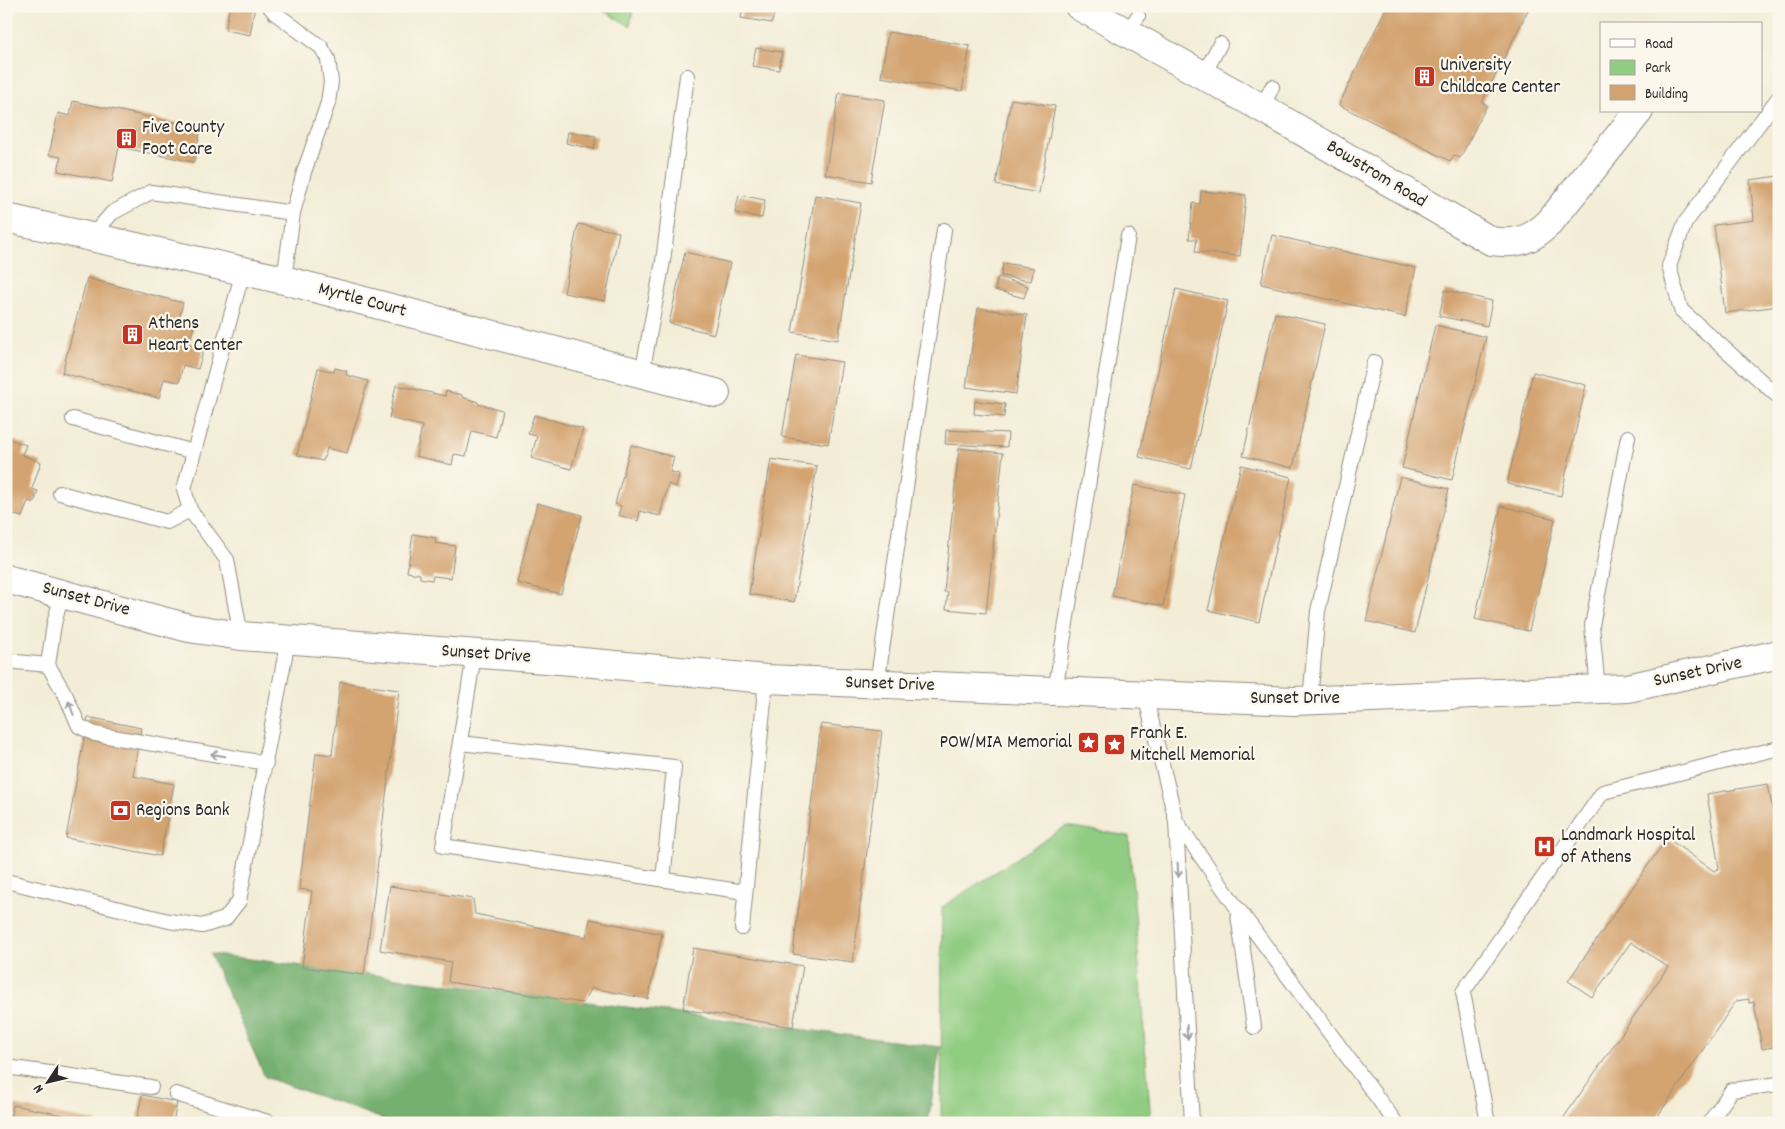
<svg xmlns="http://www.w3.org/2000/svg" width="1785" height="1129" viewBox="0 0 1785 1129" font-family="Dekko,sans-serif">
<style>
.green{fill:#90cc81;stroke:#5e7c56}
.forest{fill:#74b06f;stroke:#506e4d}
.building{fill:#d3a36f}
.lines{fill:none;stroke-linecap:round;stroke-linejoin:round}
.lane-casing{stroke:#8f8c81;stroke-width:16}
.street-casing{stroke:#8f8c81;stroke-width:30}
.secondary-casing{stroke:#8f8c81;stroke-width:30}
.lane{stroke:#fff;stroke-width:14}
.street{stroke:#fff;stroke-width:28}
.secondary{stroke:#fff;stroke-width:28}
.oneway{stroke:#a0a0a0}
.labels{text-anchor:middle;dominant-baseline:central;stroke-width:4.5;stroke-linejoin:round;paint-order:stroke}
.poi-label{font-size:19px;fill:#2b2b2b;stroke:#fbf7ec;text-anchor:start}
.street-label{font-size:19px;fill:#2b2b2b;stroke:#fbf7ec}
</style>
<rect width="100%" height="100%" fill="#fbf7ec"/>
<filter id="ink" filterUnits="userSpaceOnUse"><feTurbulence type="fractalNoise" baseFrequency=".02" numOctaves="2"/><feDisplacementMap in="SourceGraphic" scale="10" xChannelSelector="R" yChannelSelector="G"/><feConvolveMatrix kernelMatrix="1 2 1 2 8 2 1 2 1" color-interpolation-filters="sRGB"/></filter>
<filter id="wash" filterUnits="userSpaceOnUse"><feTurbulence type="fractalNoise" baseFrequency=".0096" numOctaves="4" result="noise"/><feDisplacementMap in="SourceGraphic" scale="20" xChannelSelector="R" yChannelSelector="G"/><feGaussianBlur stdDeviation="1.12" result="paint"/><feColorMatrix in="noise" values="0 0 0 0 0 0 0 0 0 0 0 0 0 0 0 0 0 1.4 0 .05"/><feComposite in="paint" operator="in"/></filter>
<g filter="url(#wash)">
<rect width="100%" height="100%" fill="#f3edd7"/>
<!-- green -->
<path class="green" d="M595,6H634L630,26Z
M1066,826L1129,836L1151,1123H941L942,907Z"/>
<!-- forest -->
<path class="forest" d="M210,954L940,1047L928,1123H394L265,1077Z"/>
<g id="blocks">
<!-- building -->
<path class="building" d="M230,6H255L250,35L225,30Z
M743,6H775L772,23L741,18Z
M1387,6H1530L1482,102L1487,105L1460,158L1454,155L1450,161L1339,105Z
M888,32L970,46L962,91L881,77Z
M756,48L782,52L779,70L752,66Z
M839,93L885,100L871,182L825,174Z
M1011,99L1055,106L1039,193L996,185Z
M73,101L201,128L194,162L119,147L112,182L58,171L61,157L49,155L58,113L70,116Z
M568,132L596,136L594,149L566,143Z
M1779,176V306L1725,313L1714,225L1754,220L1750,180Z
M1201,191L1246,195L1240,256L1195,252L1197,239H1189L1193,203L1200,204Z
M739,195L765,200L762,218L735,213Z
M815,195L861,203L838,340L792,332Z
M578,224L619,232L605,301L564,293Z
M1272,235L1416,268L1405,317L1261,284Z
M685,252L730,263L714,334L669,323Z
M1003,263L1034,268L1031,281L1001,276Z
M998,277L1028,286L1024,298L995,290Z
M87,278L183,303L178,322L194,326L189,344L204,348L198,369L183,365L179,382L164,379L159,398L62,373Z
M1176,289L1228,301L1191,469L1139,457Z
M1445,290L1492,301L1487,326L1439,316Z
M978,308L1027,315L1016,394L966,387Z
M1275,313L1325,324L1293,468L1243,456Z
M1435,325L1486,337L1452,480L1402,468Z
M796,355L842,362L828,444L782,437Z
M318,368L334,372L335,368L347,371L346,375L368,381L347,453L327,448L323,461L297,455Z
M1533,372L1586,385L1561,496L1507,484Z
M396,385L445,396L446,391L462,395V397L478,402V404L502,410L496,437L472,431L466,456L454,454L452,465L416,456L422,426L389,418Z
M975,401L1005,404L1004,417L974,414Z
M534,415L583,429L571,469L531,458L537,436L528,434Z
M946,430L1008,433L1007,447L945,444Z
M6,438L26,445L22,455L41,462L32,489L38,491L34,503L28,501L22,517L6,512Z
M631,445L674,457L670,472L679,474L676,487L668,484L660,516L640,511L638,521L618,515L621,506L615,504Z
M959,448L1003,453L986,613L946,609L948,592H944Z
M771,459L817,466L794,602L749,594Z
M1241,465L1291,477L1259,622L1208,610Z
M1400,477L1449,489L1415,633L1366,621Z
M1134,485L1185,495L1163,606L1112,596Z
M537,503L582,515L561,594L517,583Z
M1501,506L1555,519L1529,631L1475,619Z
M413,534L436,538L435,543L455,546L451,578L433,576L432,580L420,578V574L407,572Z
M340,682L399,690L364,975L302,967L312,891L299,889L316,753L332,755Z
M88,717L141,728L133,776L174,784L160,856L66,838Z
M821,724L882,731L853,962L793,954Z
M1768,784L1779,848V1046L1762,1049L1754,1002L1749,1003V999L1736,1001L1653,1123H1560L1668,967L1631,942L1592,997L1568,981L1667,838L1714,871L1719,868L1707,794Z
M390,886L473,899L475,914L586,937L590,919L662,934L648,999L592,988L583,1003L448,982L451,962L380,950Z
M693,948L803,966L793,1027L683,1009Z
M142,1095L177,1102L173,1123H136Z
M13,1105L97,1122V1123H9Z"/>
</g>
</g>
<g filter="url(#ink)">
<use href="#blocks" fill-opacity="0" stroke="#8f8c81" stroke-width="1"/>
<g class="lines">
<defs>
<path id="lane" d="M269,6L275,13L321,47L328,59L331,82L328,103L304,172L293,213L284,280
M1127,34L1138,16
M1203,76L1220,44
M1779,97L1685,223L1669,266L1681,310L1779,397
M1262,108L1272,87
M91,237L112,213L151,192L293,213
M642,374L663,261L687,76
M73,419L194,452L243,271
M60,493L167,522L190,510L184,489L194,452
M190,510L227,560L241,636
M474,655L443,846L745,892
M6,661L48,665L54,624L62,594
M48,665L66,696L79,726L95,734L266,763
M877,684L944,230
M1598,690L1592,626L1628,437
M1055,692L1128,236
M1145,695L1176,821L1237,908L1254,1027
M1310,701L1318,611L1374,362
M460,743L674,767L663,880
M1176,822L1192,1123
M6,881L169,921L202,926L225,919L239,901L288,640
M1239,910L1396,1123
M742,928L766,679
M6,1067L151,1087
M176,1094L271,1123
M1488,1123L1463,992L1603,792L1779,748
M1709,1123L1732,1090L1779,1084"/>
<path id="street" d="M1079,6L1262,108L1491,241C1516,245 1531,240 1549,223L1639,111
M6,218L284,280L716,393"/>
<path id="secondary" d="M6,579L189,628L241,636L572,661L766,679L1294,701L1628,688L1779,654"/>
</defs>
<!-- lane casing -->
<use href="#lane" class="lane-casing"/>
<!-- street casing -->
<use href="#street" class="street-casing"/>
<!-- secondary casing -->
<use href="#secondary" class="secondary-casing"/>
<!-- lane -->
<use href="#lane" class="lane"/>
<!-- street -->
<use href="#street" class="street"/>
<!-- secondary -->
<use href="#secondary" class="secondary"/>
</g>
<!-- one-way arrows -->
<defs><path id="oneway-shaft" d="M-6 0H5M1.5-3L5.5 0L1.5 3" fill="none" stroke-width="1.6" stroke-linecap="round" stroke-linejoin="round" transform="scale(1.25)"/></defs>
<g class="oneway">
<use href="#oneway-shaft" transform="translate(71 708) rotate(-111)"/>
<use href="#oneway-shaft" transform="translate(218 755) rotate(-170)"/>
<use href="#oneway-shaft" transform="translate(1178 870) rotate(87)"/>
<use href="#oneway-shaft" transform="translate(1187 1032) rotate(87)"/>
</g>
</g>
<!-- icons -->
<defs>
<symbol id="building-square" viewBox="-11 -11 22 22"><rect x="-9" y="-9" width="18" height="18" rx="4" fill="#c8321e" stroke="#fbf7ec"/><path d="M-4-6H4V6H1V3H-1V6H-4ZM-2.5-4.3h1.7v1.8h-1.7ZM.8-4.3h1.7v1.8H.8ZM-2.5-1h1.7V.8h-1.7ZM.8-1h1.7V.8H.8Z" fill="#fff"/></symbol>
<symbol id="sight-square" viewBox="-11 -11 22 22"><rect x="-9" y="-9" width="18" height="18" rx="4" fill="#c8321e" stroke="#fbf7ec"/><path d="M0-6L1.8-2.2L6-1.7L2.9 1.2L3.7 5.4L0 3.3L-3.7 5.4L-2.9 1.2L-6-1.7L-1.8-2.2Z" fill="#fff"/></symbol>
<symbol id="bank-square" viewBox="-11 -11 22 22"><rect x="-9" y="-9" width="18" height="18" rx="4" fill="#c8321e" stroke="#fbf7ec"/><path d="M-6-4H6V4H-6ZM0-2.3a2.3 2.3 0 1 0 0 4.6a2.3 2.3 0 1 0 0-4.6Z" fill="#fff"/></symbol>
<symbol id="hospital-square" viewBox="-11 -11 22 22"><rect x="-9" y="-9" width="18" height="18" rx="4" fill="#c8321e" stroke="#fbf7ec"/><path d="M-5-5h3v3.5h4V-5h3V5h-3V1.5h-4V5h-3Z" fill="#fff"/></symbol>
</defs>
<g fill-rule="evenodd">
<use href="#building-square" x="1412" y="64" width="25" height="25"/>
<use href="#building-square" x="114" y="126" width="25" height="25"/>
<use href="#building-square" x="120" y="322" width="25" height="25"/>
<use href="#sight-square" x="1076" y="730" width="25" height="25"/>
<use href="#sight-square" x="1102" y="732" width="25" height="25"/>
<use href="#bank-square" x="108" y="798" width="25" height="25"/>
<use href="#hospital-square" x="1532" y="834" width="25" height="25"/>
</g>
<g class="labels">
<!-- poi labels -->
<g class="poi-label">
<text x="1440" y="66">University<tspan x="1440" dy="22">Childcare Center</tspan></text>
<text x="142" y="128">Five County<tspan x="142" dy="22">Foot Care</tspan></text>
<text x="148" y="324">Athens<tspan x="148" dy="22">Heart Center</tspan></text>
<text x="1130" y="734">Frank E.<tspan x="1130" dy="22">Mitchell Memorial</tspan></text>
<text x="1072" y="743" text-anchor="end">POW/MIA Memorial</text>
<text x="136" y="811">Regions Bank</text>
<text x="1561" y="836">Landmark Hospital<tspan x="1561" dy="22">of Athens</tspan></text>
</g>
<!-- street labels -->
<g class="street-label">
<text transform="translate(1376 175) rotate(31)">Bowstrom Road</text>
<text transform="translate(362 301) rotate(15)">Myrtle Court</text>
<text transform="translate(86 600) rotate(15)">Sunset Drive</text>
<text transform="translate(486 655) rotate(4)">Sunset Drive</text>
<text transform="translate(1698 673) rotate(-12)">Sunset Drive</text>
<text transform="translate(890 685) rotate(2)">Sunset Drive</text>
<text x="1295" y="699">Sunset Drive</text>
</g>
</g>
<!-- margin -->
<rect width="1785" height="1129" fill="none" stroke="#fbf7ec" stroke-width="25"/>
<!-- legend -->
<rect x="1600" y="22" width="162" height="90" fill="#fbf7ec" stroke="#a8a59f"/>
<rect x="1610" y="39" width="25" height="8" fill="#ffffff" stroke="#a8a59f"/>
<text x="1645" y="48" font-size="15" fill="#2b2b2b">Road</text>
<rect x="1610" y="60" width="25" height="15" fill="#90cc81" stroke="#a8a59f"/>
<text x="1645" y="72" font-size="15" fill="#2b2b2b">Park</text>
<rect x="1610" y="85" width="25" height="15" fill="#d3a36f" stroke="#a8a59f"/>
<text x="1645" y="98" font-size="15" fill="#2b2b2b">Building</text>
<!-- north arrow -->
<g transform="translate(48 1082) rotate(235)" stroke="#fbf7ec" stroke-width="4" paint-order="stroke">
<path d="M0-4L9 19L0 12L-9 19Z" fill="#2b2b2b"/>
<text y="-8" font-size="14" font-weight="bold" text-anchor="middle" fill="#2b2b2b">N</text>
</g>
</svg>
